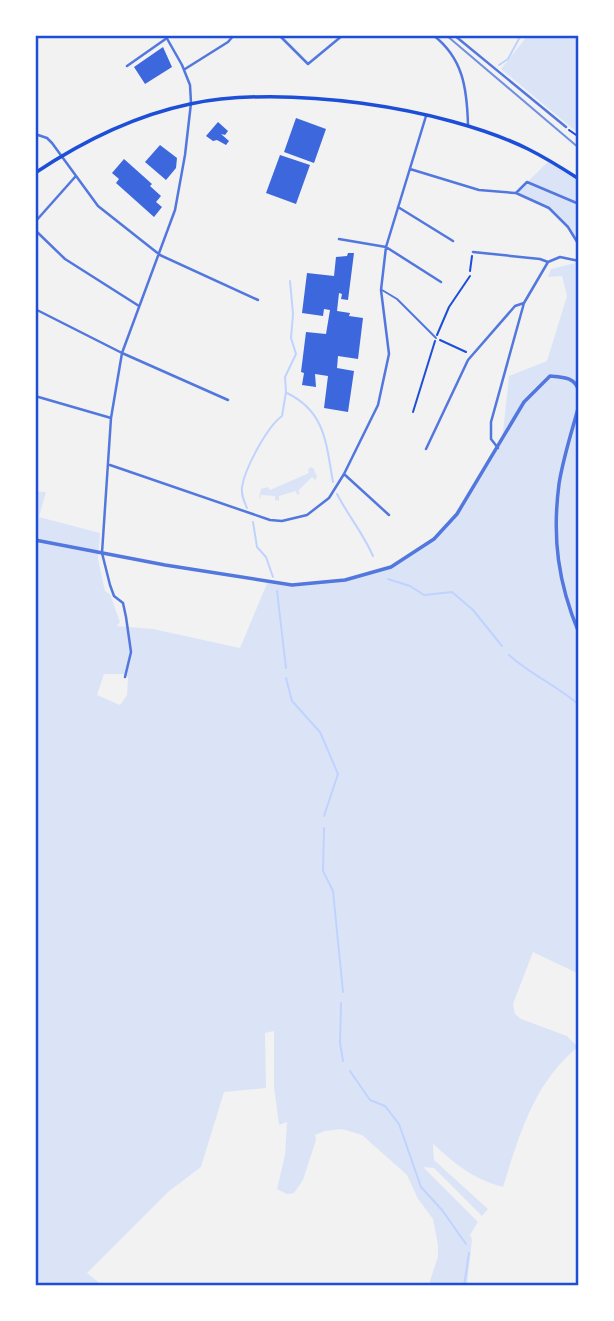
<svg xmlns="http://www.w3.org/2000/svg" width="614" height="1321" viewBox="0 0 614 1321" font-family="Karla,sans-serif">
<style>
.green{fill:#dbe4f7;fill-rule:evenodd}
.lines{fill:none;stroke-linecap:round;stroke-linejoin:round}
.stream{stroke:#bfd3fe;stroke-width:2}
.building{fill:#3d67dc}
.path{stroke:#1d4ed8;stroke-width:2}
.service{stroke:#5277de;stroke-width:2}
.minor{stroke:#5277de;stroke-width:2.5}
.tertiary{stroke:#5277de;stroke-width:3.5}
.secondary{stroke:#1d4ed8;stroke-width:3.5}
.rail{stroke:#7290e2;stroke-width:2}
.neatline{fill:none;stroke:#1d4ed8;stroke-width:2.5}
</style>
<rect width="100%" height="100%" fill="#f2f2f2"/>
<!-- green -->
<path class="green" d="M528,35H579V134L501,69Z
M550,160L579,179V246C560,214 549,208 516,193Z
M579,262V974L533,952L513,1004L515,1014L521,1019L567,1036L578,1047C534,1082 519,1136 503,1187C471,1178 457,1165 433,1144L434,1160L488,1209L482,1216L434,1168L423,1167L478,1222L470,1235L472,1239L467,1286L429,1284L438,1256V1245L433,1219L418,1199L407,1175L362,1135L342,1129L325,1131L315,1135L316,1140L303,1180L294,1193L287,1194L277,1189L285,1155L287,1122L279,1125L274,1087V1031L265,1033L266,1088L224,1092L201,1167L168,1192L87,1273L103,1286H35V491L46,492L39,517L100,533L98,559L105,591L110,594L120,622L117,626L153,629L240,648L268,581L292,585L345,580L391,567L434,539L457,514L502,441L509,376L547,361L567,296L562,276L548,277L551,269ZM104,674H123L128,677L127,695L120,705L97,695Z
M311,467L314,469L317,477L315,480L312,477L298,491L300,493L297,495L296,491L279,496V501L275,500V496L261,495L260,499L259,497L261,489L268,487L270,490L309,473L308,469Z"/>
<g class="lines">
<!-- stream -->
<path class="stream" d="M499,65L508,59L521,35
M287,393C326,412 326,444 333,482
M337,494C349,517 363,533 373,556
M247,508C244,501 241,495 242,487C245,468 267,427 282,416L286,392L285,377L296,354L291,338L293,314L290,281
M253,522L257,547L266,557L273,577
M388,579L410,586L424,595L452,592L473,610L502,646
M277,591L286,668
M509,655C531,675 558,686 579,705
M286,678L292,701L320,732L338,774L324,816
M324,828L323,871L333,891L343,992
M341,1003L340,1043L343,1061
M350,1071L370,1100L385,1106L399,1124L421,1187L442,1210L466,1244
M464,1286L469,1253"/>
</g>
<!-- building -->
<path class="building" d="M163,47L172,67L145,84L134,67Z
M296,118L326,129L314,163L284,152Z
M218,122L228,131L225,135L221,134L229,141L226,145L217,140L213,141L206,136Z
M160,145L177,158L176,168L166,180L145,162Z
M280,155L310,165L296,204L266,193Z
M124,159L152,184L150,186L161,196L156,202L162,207L154,217L116,183L119,179L112,173Z
M348,253H354L348,300L341,299L342,294L339,293L337,311L350,313L349,316L363,318L358,359L338,356L337,368L354,371L348,412L324,408L328,376L315,374L316,387L302,385L304,373L301,372L306,332L326,334L330,310L324,309L323,316L302,313L307,273L334,276L336,257L347,256Z"/>
<g class="lines">
<!-- path -->
<path class="path" d="M569,130L579,137
M470,271L472,256
M437,335L449,307L470,276
M440,340L466,352
M413,412L435,341"/>
<!-- service -->
<path class="service" d="M382,290L397,299L436,338"/>
<!-- minor -->
<path class="minor" d="M279,35L308,64L343,35
M433,35C463,58 467,88 468,125
M454,35L566,127
M127,66L167,38
M185,69L228,42L234,35
M35,134L47,138L52,143L98,206L160,255L258,300
M410,169L479,190L515,193
M579,204L527,182L516,193L549,208L568,227L579,245
M398,207L453,241
M35,222L75,177
M35,230L65,259L139,306
M339,239L386,247L441,282
M473,252L540,259L548,262
M35,309L122,353L228,400
M35,396L111,418
M498,448L491,439V422L524,303L548,262L560,257L579,261
M426,449L468,360L515,306L524,303
M110,465L270,520L282,521L307,515L329,498L344,474L378,405L389,354L381,290L386,247L426,116
M344,474L389,515
M125,677L131,652L126,617L123,603L114,596L110,585L102,553L111,418L122,353L175,210L185,155L191,103L190,85L182,65L165,35"/>
<!-- tertiary -->
<path class="tertiary" d="M579,405C572,431 563,458 559,484C552,538 558,583 579,633
M35,540L165,565L292,585L345,580L391,567L434,539L457,514L524,402L550,376C563,377 576,377 579,392"/>
<!-- secondary -->
<path class="secondary" d="M35,173C83,141 133,116 190,104C283,84 443,107 528,149C546,158 562,168 579,179"/>
<!-- rail -->
<path class="rail" d="M446,35L579,148"/>
</g>
<!-- border -->
<rect width="614" height="1321" fill="none" stroke="#ffffff" stroke-width="74"/>
<rect x="37" y="37" width="540" height="1247" class="neatline"/>
</svg>
